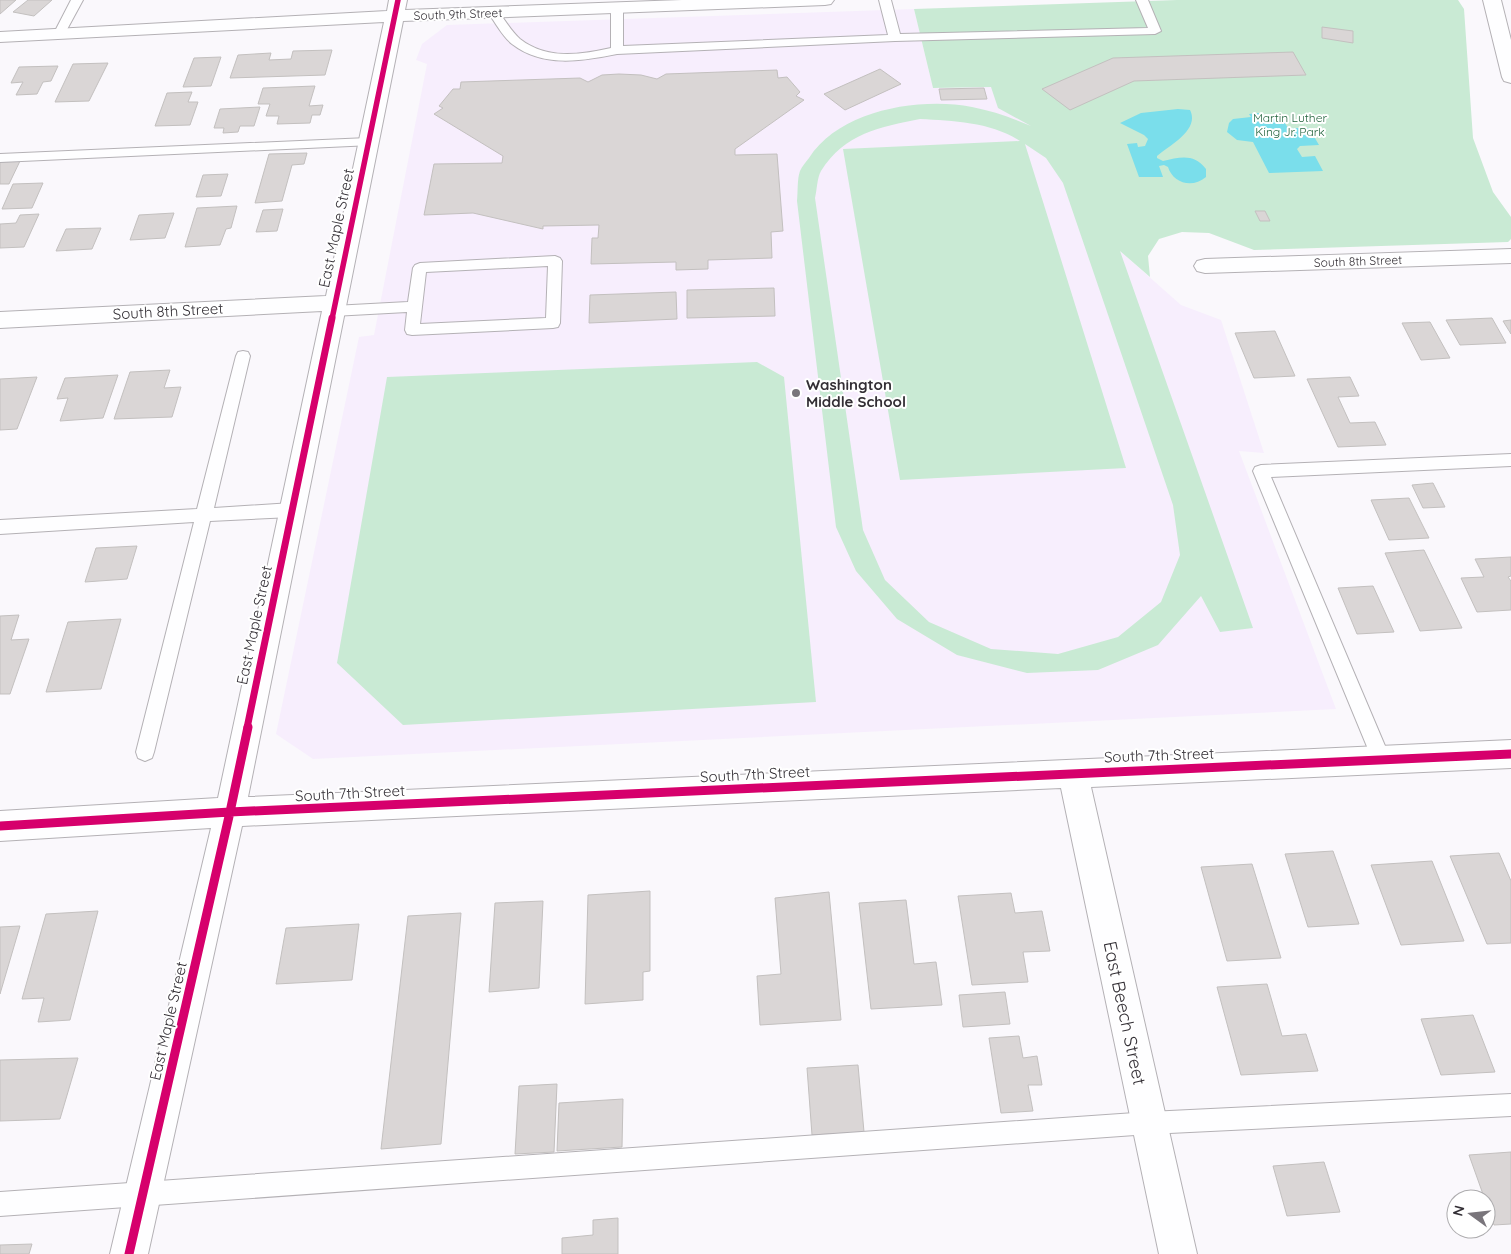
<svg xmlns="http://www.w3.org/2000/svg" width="1511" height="1254" viewBox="0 0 1511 1254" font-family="Quicksand,sans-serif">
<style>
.built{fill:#f7eefd}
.green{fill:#c9ead4;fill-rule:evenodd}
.water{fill:#7adeeb}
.building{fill:#dad6d6;stroke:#c3c0bf}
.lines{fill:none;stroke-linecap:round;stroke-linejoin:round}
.service-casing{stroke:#b4b1b5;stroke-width:2}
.minor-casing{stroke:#b4b1b5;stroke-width:2}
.service{fill:#fefeff;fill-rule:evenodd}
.minor{fill:#fefeff;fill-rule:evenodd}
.cycleway-far2-casing{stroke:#fff;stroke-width:8}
.cycleway-far1-casing{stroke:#fff;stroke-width:10}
.cycleway-casing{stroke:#fff;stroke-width:12}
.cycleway-far2{stroke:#d6006c;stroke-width:5.5}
.cycleway-far1{stroke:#d6006c;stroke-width:7}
.cycleway{stroke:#d6006c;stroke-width:9}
.poi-dot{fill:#79757b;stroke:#fff;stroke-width:2}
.labels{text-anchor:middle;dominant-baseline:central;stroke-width:4;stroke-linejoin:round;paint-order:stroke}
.far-street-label{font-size:12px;fill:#332f35;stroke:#fff}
.far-park-label{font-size:12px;fill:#266640;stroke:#fff}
.street-label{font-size:15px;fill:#332f35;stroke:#fff}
.poi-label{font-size:15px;font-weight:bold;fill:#332f35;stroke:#fff;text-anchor:start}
.near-street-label{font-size:18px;fill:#332f35;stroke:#fff}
</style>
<rect width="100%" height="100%" fill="#faf8fc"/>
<!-- built -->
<path class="built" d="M914,9L933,88L991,87L1052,136L1119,250L1181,305L1221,320L1264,453L1239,451L1336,709L313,759L276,734L359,337L374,335L427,64L416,60L422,44L447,25Z"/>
<!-- green -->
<path class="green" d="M1177,0H1458L1464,9L1473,138L1493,192L1511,217V239L1508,242L1254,250L1209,233L1182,232L1159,239L1148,256L1150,277L1120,251L1253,628L1220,632L1201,596L1158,645L1098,670L1027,673L957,655L897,619L856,571L836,527L797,201C798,192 797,179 800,171C802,166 806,162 809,158C840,110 919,97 972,107C993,111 1012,118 1031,126L998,108L991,87L933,88L914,9ZM920,119C954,121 991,122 1020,141L843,149L900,480L1126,468L1025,144L1046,158L1063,183L1173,505L1180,555L1161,602L1118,637L1058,654L991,649L929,622L885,580L863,530L815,198C817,190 817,178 821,171C845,133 880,127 920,119Z
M757,362L784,377L816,702L403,725L337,663L387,377Z"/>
<!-- water -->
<path class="water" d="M1178,109L1190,110C1200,130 1170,145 1157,156V158L1163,161C1180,157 1194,153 1206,169V177C1192,189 1173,183 1168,167L1164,165L1159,166L1163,177H1139L1127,144L1137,143L1138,147L1145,146L1148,139L1144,135L1120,123L1141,113Z
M1259,113L1261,118L1281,117L1288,128H1309L1319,145L1300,146L1297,149L1302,157L1315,156L1323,171L1269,173L1253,142L1237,140L1227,132L1229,123L1233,119L1251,117L1249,114Z"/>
<!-- building -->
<path class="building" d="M0,0H16L0,14Z
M28,0H52L34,16L13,12Z
M1322,27L1353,31V43L1322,38Z
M332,50L325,75L230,78L238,55L271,53L269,60L291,59L293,51Z
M1293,52L1306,75L1134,81L1070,110L1042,89L1113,58Z
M221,57L211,86L183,87L194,58Z
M108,63L89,101L55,102L73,64Z
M58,66L51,81L43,82L37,94L16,95L23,82L11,83L19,67Z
M880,69L901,84L845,110L824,94Z
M777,70L778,78L787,77L800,92L796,96L804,100L735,149V155L777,154L783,231L771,232L772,258L708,260V269L676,270V262L591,264L592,238H598L599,225L543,226V229L473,213L424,215L434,164L502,163L503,156L434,114L443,108L439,106L453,89H460L461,82L580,78L588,82L602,75L619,74L641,75L657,79L666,74Z
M315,86L309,106L323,105L320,115H312L310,123L277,124L279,116H266L270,104H258L263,88Z
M984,88L987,99L941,100L939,89Z
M192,92L188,102H198L190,125L155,126L167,93Z
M260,107L254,126H240L238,132L223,133L224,128H214L220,109Z
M307,153L304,164L292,165L282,201L255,203L269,154Z
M20,161L9,184H0V162Z
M228,174L221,196L196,197L203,175Z
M43,183L32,208L2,209L13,184Z
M237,206L231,228L226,229L220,245L185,247L197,208Z
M283,209L277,231L256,232L263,210Z
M1255,211H1265L1270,221H1260Z
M174,213L165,238L130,240L139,215Z
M39,214L24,247L0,248V224L16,223L20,215Z
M101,228L92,249L56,251L66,229Z
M774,288L775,316L687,318V290Z
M676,292L677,319L589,323L590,295Z
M1492,318L1506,343L1460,345L1446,320Z
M1511,320V334L1503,321Z
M1430,322L1450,358L1421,360L1402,323Z
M1275,331L1295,376L1254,378L1235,333Z
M170,370L164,388L181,387L172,417L114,419L130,372Z
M118,375L103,418L60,421L68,398L57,399L65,378Z
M37,377L17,429L0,430V379Z
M1350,377L1359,396L1338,397L1350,423L1375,422L1386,445L1338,447L1307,379Z
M1433,483L1445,507L1423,508L1412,485Z
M1409,498L1429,538L1389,540L1371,500Z
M137,546L127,579L85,582L96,548Z
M1424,550L1462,628L1420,631L1385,553Z
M1511,557V576L1508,577L1511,581V610L1477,612L1461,578L1484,577L1475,559Z
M1373,586L1394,632L1357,634L1338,588Z
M19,615L11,640L29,639L10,694H0V616Z
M121,619L101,689L46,692L68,622Z
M1333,851L1359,924L1308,927L1285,854Z
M1499,853L1511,881V943L1487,944L1450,856Z
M1432,861L1464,941L1401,945L1371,865Z
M1252,864L1281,958L1227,961L1201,867Z
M650,891V971L643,972V1000L585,1004L588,895Z
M829,892L841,1020L760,1025L757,976L781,974L775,898Z
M1011,893L1015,913L1042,911L1050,951L1023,952L1028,982L972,985L958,896Z
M906,900L914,964L936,962L942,1005L871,1009L859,903Z
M543,901L539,988L489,992L495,903Z
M98,911L70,1020L38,1022L44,998L22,999L46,914Z
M461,913L441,1144L381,1149L408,916Z
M359,924L352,980L276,984L286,928Z
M20,926L0,994V927Z
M1267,984L1282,1036L1306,1034L1318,1071L1241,1075L1217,987Z
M1005,992L1010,1024L963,1027L959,995Z
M1473,1015L1495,1072L1441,1075L1421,1019Z
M1019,1036L1023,1058L1037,1056L1042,1085H1028L1033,1111L1001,1113L989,1038Z
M78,1058L60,1119L0,1121V1060Z
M858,1065L864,1132L812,1135L807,1068Z
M557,1084L554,1152L515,1154L519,1086Z
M623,1099L622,1147L557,1151L559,1103Z
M1511,1152V1224L1494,1225L1469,1155Z
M1324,1162L1340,1212L1287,1216L1273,1166Z
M618,1218V1254H562V1238L593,1235V1220Z
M32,1244L29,1254H0V1245Z"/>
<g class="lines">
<defs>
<path id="service" d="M71,0H83L64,35H56L54,33Z
M879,0H891L900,34L1148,28L1136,0H1148L1161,31L1155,34L895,41L617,54C582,61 543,68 512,44C502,36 496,23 488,13L490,11H498C505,20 511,31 520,39C547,60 580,55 611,48V8L617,5L623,8V46L888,35Z
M368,138L374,142L372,145L0,162V154Z
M555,256L560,258L562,261L560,323L558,327L553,328L412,335L407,334L405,330L407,312L333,316L328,315L326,311L328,307L333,306L408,302L413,268L415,265L420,263ZM548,266L546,318L420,324L426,272Z
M243,351L248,352L250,356L214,508L292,503L298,505L300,510L298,515L292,517L210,521L154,752L152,758L145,761L138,758L136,752L194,522L0,534V520L197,509L236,356L238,352Z
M1511,454V466L1271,477L1391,760L1389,766L1382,769L1375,766L1253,471L1255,467L1261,465Z
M1511,1094V1116L1149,1134L0,1216V1192L1149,1112Z"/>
<path id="minor" d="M389,0H407L405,10L682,0H834L831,4L825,5L403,21L248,797L1511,740V768L1091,787L1197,1254H1159L1061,788L242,826L148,1254H110L211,828L0,841V811L218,798L322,311L0,328V312L326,296L384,22L0,42V32L387,11Z
M1483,0H1501L1511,40V83L1504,81L1502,77Z
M1511,249V263L1205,273L1197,271L1194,266L1197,261L1205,259Z"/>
</defs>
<!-- service casing -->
<use href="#service" class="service-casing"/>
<!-- minor casing -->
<use href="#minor" class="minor-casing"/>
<!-- service -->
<use href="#service" class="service"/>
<!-- minor -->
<use href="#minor" class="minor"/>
<defs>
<path id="cycleway-far2" d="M332,319L398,0"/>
<path id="cycleway-far1" d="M247,728L332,318"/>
<path id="cycleway" d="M0,826L230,812L1511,754
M129,1254L230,812L248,727"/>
</defs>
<!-- cycleway-far2 casing -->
<use href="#cycleway-far2" class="cycleway-far2-casing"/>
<!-- cycleway-far1 casing -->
<use href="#cycleway-far1" class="cycleway-far1-casing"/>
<!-- cycleway casing -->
<use href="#cycleway" class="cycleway-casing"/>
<!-- cycleway-far2 -->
<use href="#cycleway-far2" class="cycleway-far2"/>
<!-- cycleway-far1 -->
<use href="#cycleway-far1" class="cycleway-far1"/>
<!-- cycleway -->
<use href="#cycleway" class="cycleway"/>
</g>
<!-- markers -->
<circle class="poi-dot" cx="796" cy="393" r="5"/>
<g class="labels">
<!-- far-street labels -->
<g class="far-street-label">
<text transform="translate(458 14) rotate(-2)">South 9th Street</text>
<text transform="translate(1358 261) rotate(-2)">South 8th Street</text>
</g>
<!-- far-park labels -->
<g class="far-park-label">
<text x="1290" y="117">Martin Luther<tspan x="1290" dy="14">King Jr. Park</tspan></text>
</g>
<!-- street labels -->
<g class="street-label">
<text transform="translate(336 228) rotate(-78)">East Maple Street</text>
<text transform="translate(168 311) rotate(-3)">South 8th Street</text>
<text transform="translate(254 625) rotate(-78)">East Maple Street</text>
<text transform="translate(1159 755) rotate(-2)">South 7th Street</text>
<text transform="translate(755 774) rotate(-3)">South 7th Street</text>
<text transform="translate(350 793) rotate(-3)">South 7th Street</text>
<text transform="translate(168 1021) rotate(-77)">East Maple Street</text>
</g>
<!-- poi labels -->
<g class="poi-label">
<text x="806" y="384">Washington<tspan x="806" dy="17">Middle School</tspan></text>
</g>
<!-- near-street labels -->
<g class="near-street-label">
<text transform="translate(1125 1013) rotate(78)">East Beech Street</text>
</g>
</g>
<!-- north arrow -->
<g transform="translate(1471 1214) rotate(285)"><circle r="24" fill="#ffffff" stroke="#adacae"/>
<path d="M0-4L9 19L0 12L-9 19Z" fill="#79757b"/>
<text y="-8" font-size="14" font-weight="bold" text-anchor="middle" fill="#332f35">N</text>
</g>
</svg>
